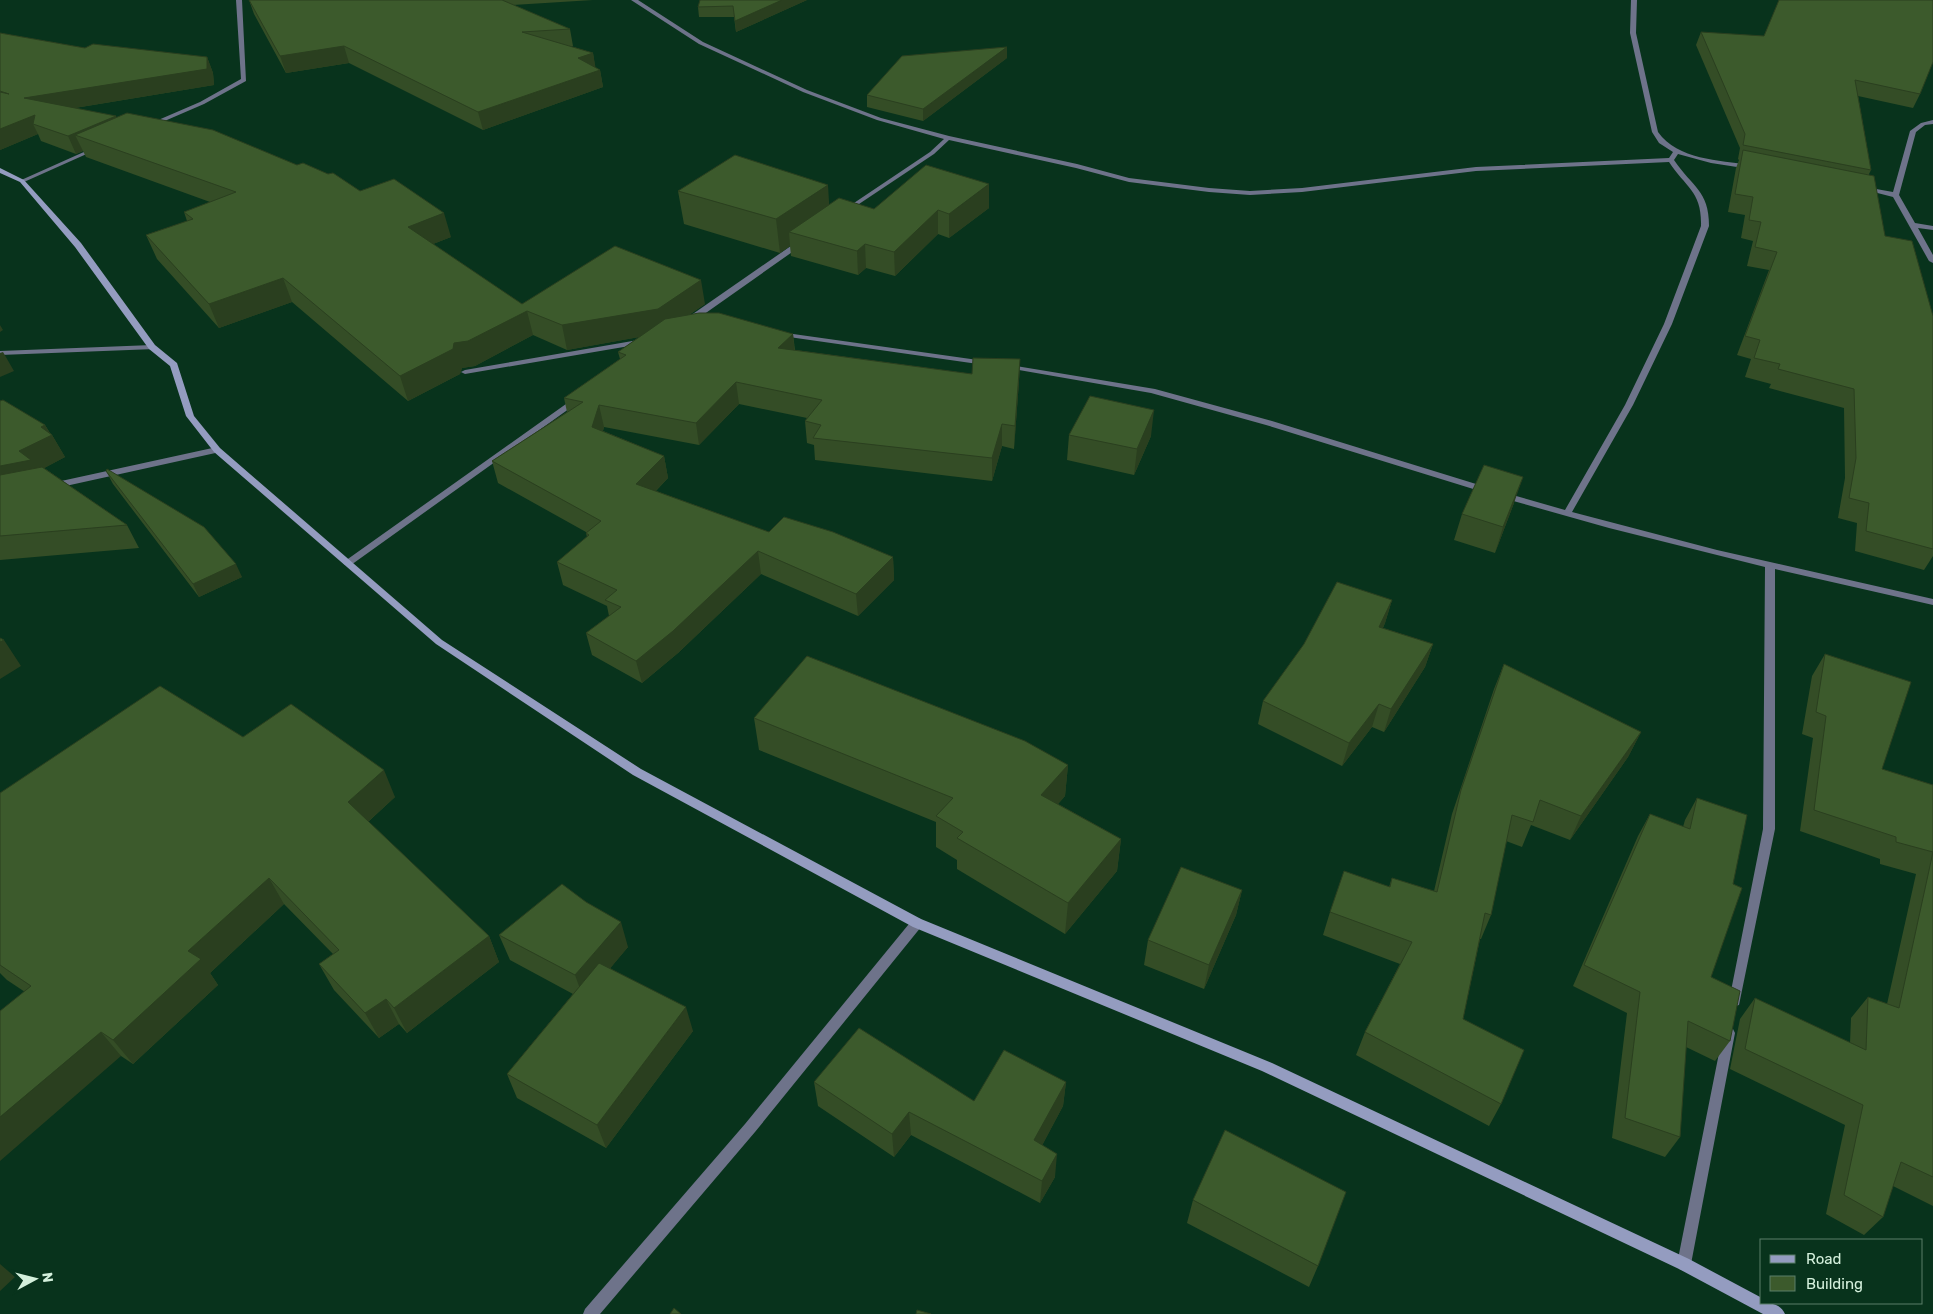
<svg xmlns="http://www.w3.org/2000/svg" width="1933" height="1314" viewBox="0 0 1933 1314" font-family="Rubik,sans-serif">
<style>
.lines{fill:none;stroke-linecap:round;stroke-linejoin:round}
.street{fill:#6e738a;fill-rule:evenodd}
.secondary{fill:#949cc0;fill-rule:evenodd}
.wall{fill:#344d26}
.shaded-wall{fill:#2a3f1f}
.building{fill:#3c5a2c;stroke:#2a3f1f}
</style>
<rect width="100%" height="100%" fill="#08331c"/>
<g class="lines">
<!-- street -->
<path class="street" d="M236,0H242L246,81L204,104L153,126H149V124L200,102L241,79Z
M631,0H638L703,42L807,90L881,118L949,136L1077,164L1129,178L1209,188L1250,191L1302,188L1476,167L1669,158L1673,152L1659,143L1652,132L1630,33L1631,0H1637L1636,33L1658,132C1678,160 1719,160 1750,165L1753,167L1750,169L1711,163L1678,154L1674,160C1692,187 1709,190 1709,226L1672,324L1633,405L1572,512L1717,550L1933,599V605L1775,569V829L1739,1005L1735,1006L1731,1005L1729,1001L1763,829L1765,567L1609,528L1499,497L1498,495L1502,492L1565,510L1625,405L1664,324L1701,226C1702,191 1686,188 1669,162L1476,171L1302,192L1250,195L1209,192L1129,182L1076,168L949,140L934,154L847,212L845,211V209L930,152L944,139L877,120L803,92L699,44Z
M1933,120V124L1925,125L1916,132L1899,195L1915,223L1933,226V230L1918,228L1933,255V263L1929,261L1893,197L1862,189L1865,187L1893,192L1910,131L1921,123Z
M95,147L100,148L24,182L19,181Z
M798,241L805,243L693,322H687V318Z
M779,332L985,361L989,363L985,365L782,336L778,334Z
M644,339H647V343L465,374L461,372L465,370Z
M152,345H155V349L0,355V351Z
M1004,364L1155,389L1272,421L1489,488L1490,490L1486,493L1483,492L1266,425L1151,393L1007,368H1004Z
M573,399H579L580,401L351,565H345L343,563L345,561Z
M217,447L221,450L220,452L52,489L48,486L52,483Z
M917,918L921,919L923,923L921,927L755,1132L600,1314H583L585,1309L745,1124L913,919Z
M1729,1027L1733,1029L1735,1033L1691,1264L1689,1269L1684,1271L1679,1269L1677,1264L1723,1033L1725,1029Z"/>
<!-- secondary -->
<path class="secondary" d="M0,168L24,180L81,243L155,345L177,363L194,416L220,448L442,640L641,769L921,919L1272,1063L1689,1259L1762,1298V1303C1771,1303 1781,1304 1785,1314H1763L1679,1269L1262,1071L913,927L633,775L436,644L214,452L186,416L170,366L149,349L75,247L20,182L0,173Z"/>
</g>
<!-- wall -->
<path class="wall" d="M249,0H593L513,5L570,29L573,46H570L593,53L595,67L600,70L603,87L483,130L349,63L286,73L254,14Z
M807,0L736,32L734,17H699L698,7Z
M1701,32L1920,94L1913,108L1858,96L1871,170L1869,174L1885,236L1933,316V556L1924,570L1855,551L1857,523L1838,518L1845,478L1844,408L1769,388L1771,384L1745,377L1751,359L1737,355L1769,270L1747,266L1753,241L1741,238L1745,215L1728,212L1736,168L1739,160L1738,159L1740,148L1696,45Z
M0,33L85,48L207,57L213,73L214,85L75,108L117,117L360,191L451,237L433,244L522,304H705L689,315L793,334L795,350L972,374L1020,359L1019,381L1014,449L1002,446L992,481L815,460L814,445L807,443L805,421L807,418L739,404L699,445L604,427L603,431L664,456L668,478L656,491L769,532L893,557L894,580L858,616L761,574L678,653L642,683L592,655L586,633L609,616L607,606L563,585L557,562L587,537L586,533V532L498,483L492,461L567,412L564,398L620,359L618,352L639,337L567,350L533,335L475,366L462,368L460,374L408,401L292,302L219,328L157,259L146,235L187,221L184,212L210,202L86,157L83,151L76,154L41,141L38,134L0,150Z
M1007,58L923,121L867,107V95Z
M678,191L874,209L989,208L949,238L938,234L895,276L866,268L858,275L791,256L790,246L780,253L684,224Z
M0,401L45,425L50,433L52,435L65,457L44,468L127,525L139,548L0,560Z
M1069,435L1151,436L1134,475L1067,460Z
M106,471L242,577L199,597L113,484Z
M1514,503L1495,553L1454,540L1462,514Z
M1392,600L1385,623L1383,628L1433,644L1425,667L1384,732L1372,727L1342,766L1258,724L1263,701Z
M1825,654L1882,769L1933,785V1206L1893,1186L1883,1217L1864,1235L1826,1214L1845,1125L1730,1069L1740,1019L1755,998L1850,1043L1851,1018L1868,997L1887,1004L1916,874L1880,864V859L1800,831L1813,738L1802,734L1812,676Z
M1504,664L1641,732L1628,757L1570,840L1531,825L1522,847L1506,841L1491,915L1481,939H1480L1463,1019L1501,1104L1489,1126L1356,1055L1365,1032L1400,964L1323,935L1330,912L1389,887L1392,878L1434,891L1452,814L1494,689Z
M754,718L1068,765L1065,796L1058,804L1121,839L1117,871L1065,934L957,869V860L936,847V822L759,750Z
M243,737L395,797L368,822L489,936L499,962L407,1033L399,1024L379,1038L334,990L319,964L333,954L284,904L210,973L218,985L133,1064L7,980L0,973V793Z
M1697,798L1711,977L1730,1041L1715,1061L1686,1047L1680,1137L1665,1157L1612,1138L1627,1013L1573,986L1638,836L1650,814L1683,827L1685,820Z
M1242,890L1236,915L1204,989L1144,965L1148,940Z
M499,935L628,947L610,968L693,1031L606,1148L517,1098L507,1074L573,994L510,960Z
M814,1082L974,1101L1066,1082L1063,1106L1042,1145L1055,1177L1040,1203L911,1135L894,1157L818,1106Z
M1193,1200L1318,1266L1309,1287L1187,1223Z"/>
<!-- shaded-wall -->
<path class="shaded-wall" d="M782,0H807L736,32L735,21Z
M344,46L349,63L286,73L280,56Z
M1007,47V58L923,121V109Z
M593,53L596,70L578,58Z
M207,57L213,73L214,85L32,115L24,98Z
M600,70L603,87L483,130L478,112Z
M35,115L33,124L38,134L0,150V129Z
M116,116L124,133L75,135L83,151L76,154L68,136Z
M989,184V208L949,238V214Z
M828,185L830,218L789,232L790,246L780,253L776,219Z
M938,210V234L895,276L894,252Z
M444,213L451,237L415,251L408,227Z
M865,244L866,268L858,275L857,251Z
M283,278L292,302L219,328L209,304Z
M701,280L705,304L662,333L567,350L562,325Z
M527,311L533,335L475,366L462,368L460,374L408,401L400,376L454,343Z
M0,325L3,330L0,332Z
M793,334L795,356L778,348Z
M3,352L14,371L0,377V353Z
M1020,359L1019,381L1014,449L1015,426Z
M736,382L739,404L699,445L696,423Z
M599,405L604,427L597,450L592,427Z
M1154,410L1151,436L1134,475L1137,449Z
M1002,424V446L992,481V458Z
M45,425L51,435H52L65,457L0,492V466L19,451L41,427Z
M664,456L668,478L641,506L636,484Z
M1523,477L1514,503L1495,553L1503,527Z
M758,551L761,574L678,653L642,683L636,661Z
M893,557L894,580L858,616L856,594Z
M236,564L242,577L199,597L193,584Z
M1392,600L1385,623L1372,650L1379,627Z
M4,640L21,666L0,679V642Z
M1433,644L1425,667L1384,732L1391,709Z
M1379,704L1372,727L1342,766L1349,743Z
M1641,732L1628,757L1570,840L1581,816Z
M1068,765L1065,796L1039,826L1041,795Z
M384,770L395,797L360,829L348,802Z
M1121,839L1117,871L1065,934L1068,903Z
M269,878L284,904L210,973L218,985L133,1064L113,1040L188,951Z
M1242,890L1236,915L1204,989L1209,965Z
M621,922L628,947L584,1000L575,975Z
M489,936L499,962L407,1033L394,1008Z
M386,999L399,1024L379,1038L365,1013Z
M686,1007L693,1031L606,1148L597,1125Z
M101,1032L121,1056L0,1161V1117Z
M1066,1082L1063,1106L1033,1163L1034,1140Z
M909,1112L911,1135L894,1157L892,1134Z
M1057,1154L1055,1177L1040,1203L1042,1181Z
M0,1264L15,1277L0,1291Z"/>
<!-- building -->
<path class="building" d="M249,0H502L570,29L522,32L593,53L578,58L600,70L478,112L344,46L280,56Z
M700,0H782L735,21L733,6L698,7Z
M1779,0H1933V62L1920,94L1855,80L1871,170L1743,145L1745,134L1701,32L1764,36Z
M0,33L85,48L93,44L207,57V69L24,98L116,116L68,136L33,124L35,115L0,129V92L9,94L0,91Z
M1007,47L923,109L867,95L902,56Z
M127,113L213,130L297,165L303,163L328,174L333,173L360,191L394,179L444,213L408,227L522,304L615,246L701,280L658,309L562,325L527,311L468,341L454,343L453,349L400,376L283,278L209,304L146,235L193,219L184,212L236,192L75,135Z
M1743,150L1874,176L1885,236L1912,241L1933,316V549L1866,531L1869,503L1849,498L1856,458L1854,389L1778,369L1780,364L1754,358L1760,340L1745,336L1777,252L1755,247L1761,222L1749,220L1753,197L1735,194Z
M735,155L828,185L776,219L678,191Z
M926,165L989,184L949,214L938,210L894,252L865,244L857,251L789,232L839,198L874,209Z
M699,313H719L793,334L778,348L972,374L973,358L1020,359L1015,426L1002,424L992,458L813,438L821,425L805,421L822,400L736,382L696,423L599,405L592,427L664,456L636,484L769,532L784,517L833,532L893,557L856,594L758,551L673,631L636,661L586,633L621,607L605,600L617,590L557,562L589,535L586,533L601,521L492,461L583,402L564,398L626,355L618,352L665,319Z
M1090,396L1154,410L1137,449L1069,435Z
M3,400L45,425L41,427L52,435L19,451L31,460L0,466V401Z
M1484,465L1523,477L1503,527L1462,514Z
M42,467L127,525L0,536V475Z
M107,469L204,527L236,564L193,584L106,471Z
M1337,582L1392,600L1379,627L1433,644L1391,709L1379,704L1349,743L1263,701L1304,644Z
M0,638L4,640L0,642Z
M1825,654L1911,682L1882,769L1933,785V1177L1901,1162L1883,1217L1844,1195L1863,1105L1745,1049L1755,998L1866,1050L1868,997L1899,1008L1933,852L1896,842V837L1814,810L1826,716L1816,712Z
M807,656L1025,741L1068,765L1041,795L1121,839L1068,903L957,838L963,832L936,816L953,798L754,718Z
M1504,664L1641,732L1581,816L1540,800L1533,822L1512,815L1491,915L1485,913L1463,1019L1524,1050L1501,1104L1365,1032L1412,942L1330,912L1344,871L1390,887L1392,878L1437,892L1461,790Z
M160,686L243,737L291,704L384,770L348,802L489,936L394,1008L386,999L365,1013L319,964L339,950L269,878L188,951L201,959L113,1040L101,1032L0,1117V1011L31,986L0,965V793Z
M1697,798L1747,815L1733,884L1742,888L1711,977L1740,991L1730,1041L1688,1021L1680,1137L1625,1118L1640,992L1584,965L1650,814L1690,829Z
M1181,867L1242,890L1209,965L1148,940Z
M562,884L586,902L621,922L575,975L499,935Z
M599,963L686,1007L597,1125L507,1074Z
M859,1028L974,1101L1004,1050L1066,1082L1034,1140L1057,1154L1042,1181L909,1112L892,1134L814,1082Z
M1225,1130L1346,1192L1318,1266L1193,1200Z
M674,1308L681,1314H670Z
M917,1310L931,1314H916Z"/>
<!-- legend -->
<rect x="1760" y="1239" width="162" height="65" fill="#08331c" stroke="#5a7f69"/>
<rect x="1770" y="1255" width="25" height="8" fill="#949cc0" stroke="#5a7f69"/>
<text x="1806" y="1264" font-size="15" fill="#d4f0dc">Road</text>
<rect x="1770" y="1276" width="25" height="15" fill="#3c5a2c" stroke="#5a7f69"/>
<text x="1806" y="1289" font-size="15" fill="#d4f0dc">Building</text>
<!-- north arrow -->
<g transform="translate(35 1279) rotate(83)" stroke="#08331c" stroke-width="4" paint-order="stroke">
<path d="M0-4L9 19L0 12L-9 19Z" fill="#d4f0dc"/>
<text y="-8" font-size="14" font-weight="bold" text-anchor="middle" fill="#d4f0dc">N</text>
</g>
</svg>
